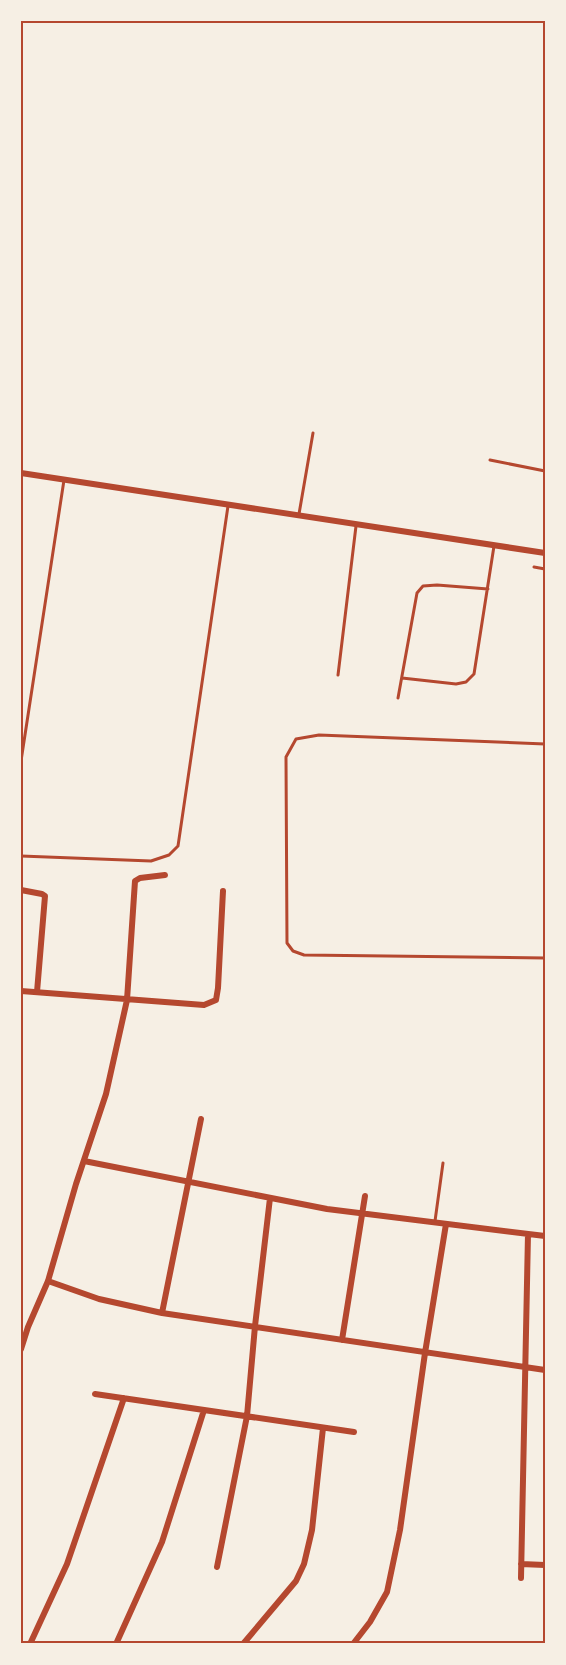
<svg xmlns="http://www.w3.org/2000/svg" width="566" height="1665" viewBox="0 0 566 1665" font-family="'PT Sans Narrow',sans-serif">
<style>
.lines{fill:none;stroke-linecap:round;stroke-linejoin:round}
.service{stroke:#b5482f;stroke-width:3}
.minor{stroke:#b5482f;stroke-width:6}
.neatline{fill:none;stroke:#b5482f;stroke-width:2}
</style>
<rect width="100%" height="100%" fill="#f6efe4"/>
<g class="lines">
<!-- service -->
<path class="service" d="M490,460L545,471
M299,514L313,433
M534,567L545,569
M338,675L356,526
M402,678L456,684L466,682L474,674L494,546
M398,698L417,593L423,586L437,585L488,589
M545,744L319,735L296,739L286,757L287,943L293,951L304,955L545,958
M21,761L64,480
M21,856L151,861L169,855L178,846L228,506
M435,1221L443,1163"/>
<!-- minor -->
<path class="minor" d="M21,473L545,553
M21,890L42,894L45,896L37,992
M21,991L204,1005L216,1000L218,988L223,891
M84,1161L327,1209L545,1236
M48,1281L99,1299L162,1313L545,1370
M162,1313L201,1119
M342,1340L365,1196
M21,1349L28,1327L48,1281L76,1184L106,1094L127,1000L135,881L140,878L165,875
M95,1394L354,1432
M521,1564L545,1565
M217,1567L247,1416L255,1326L270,1198
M521,1578L528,1234
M30,1644L67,1564L124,1398
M116,1644L162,1542L204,1410
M243,1644L296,1581L304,1564L312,1530L323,1428
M353,1644L370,1622L387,1592L400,1530L425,1353L446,1224"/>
</g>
<!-- border -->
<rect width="566" height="1665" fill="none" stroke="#f6efe4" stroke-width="45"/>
<rect x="22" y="22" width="522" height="1620" class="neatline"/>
</svg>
